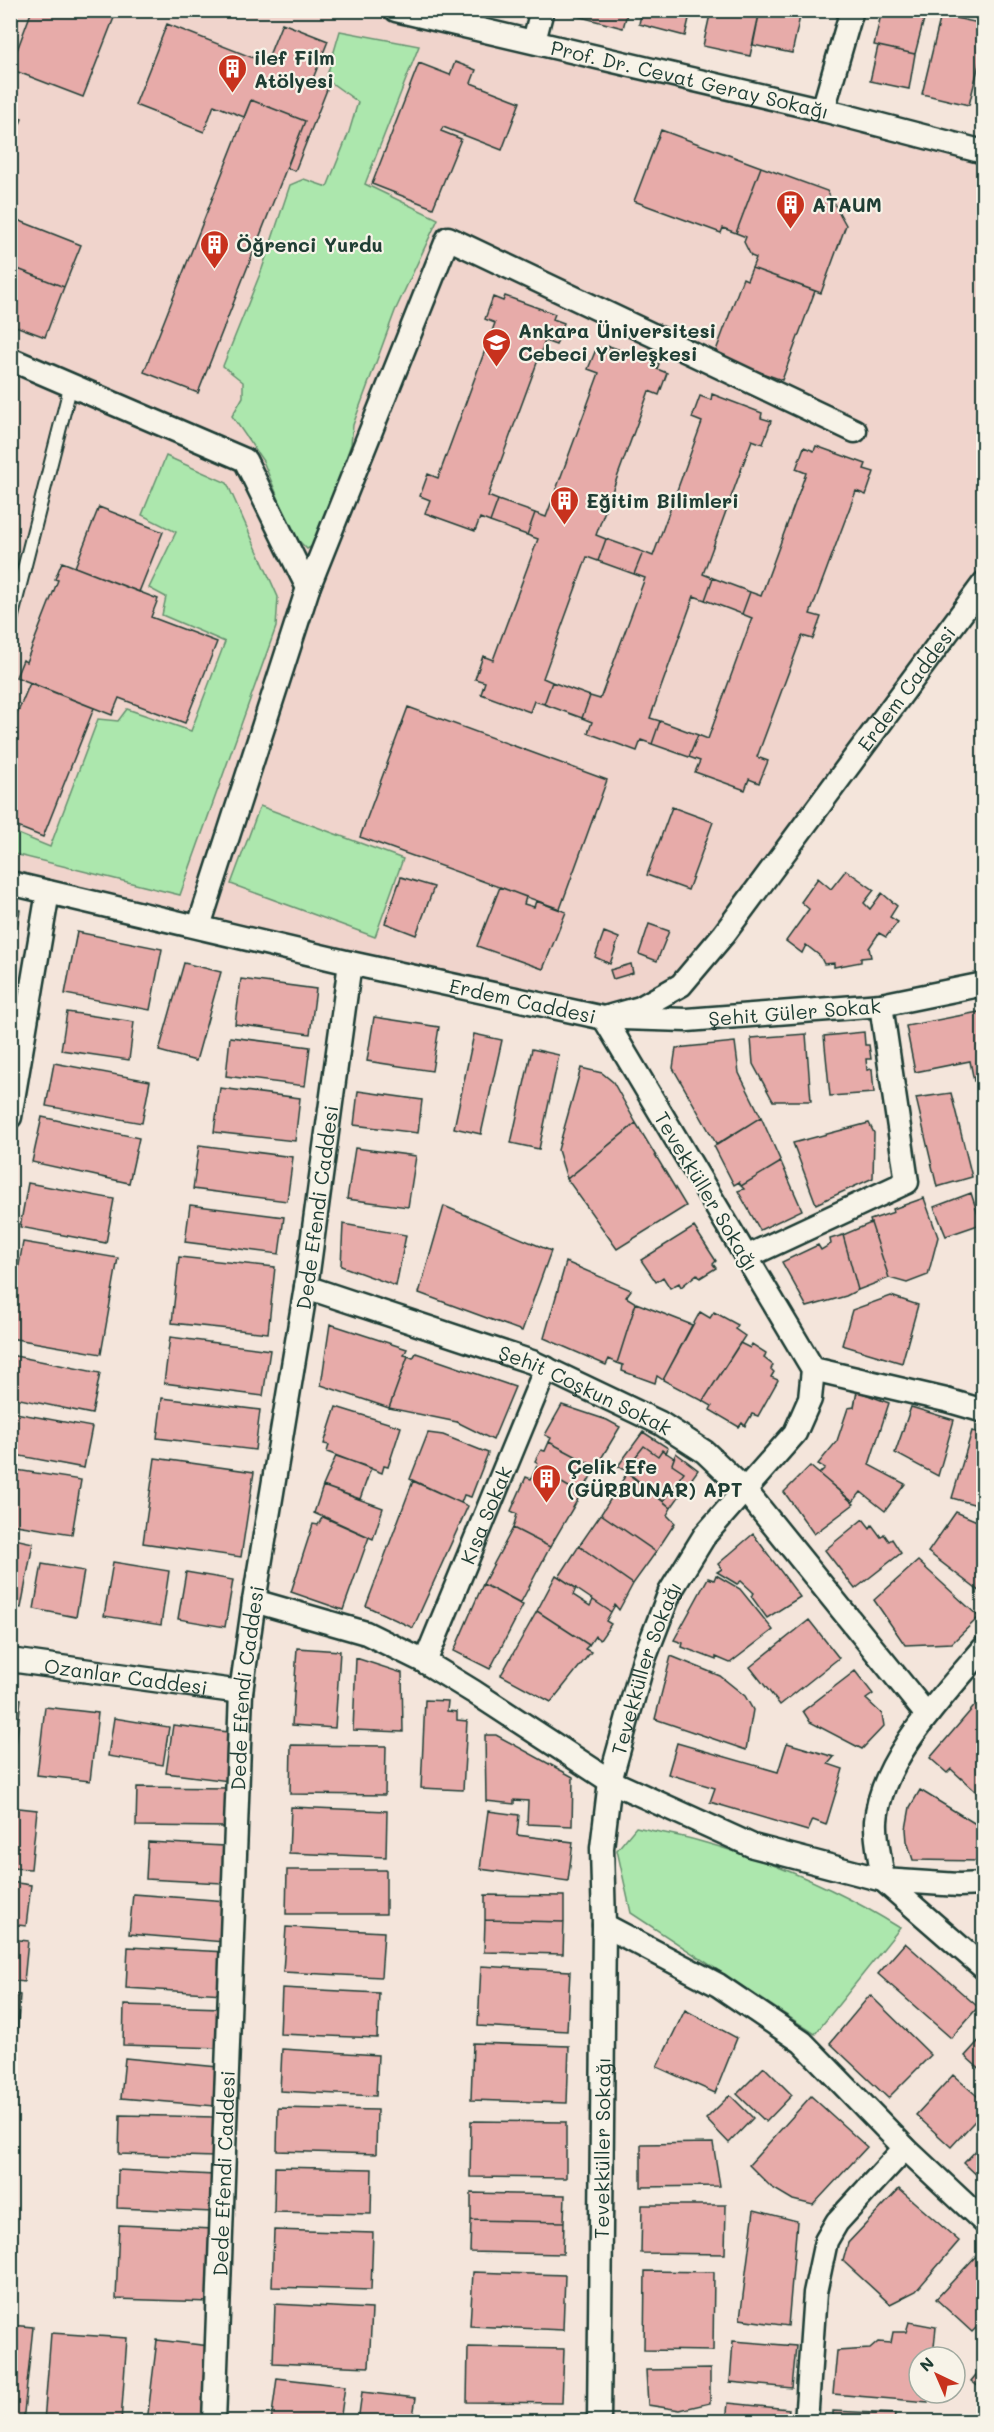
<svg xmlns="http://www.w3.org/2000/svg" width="994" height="2432" viewBox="0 0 994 2432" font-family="Mali,sans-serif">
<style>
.built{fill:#f0d4cc}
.green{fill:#ace7ad;stroke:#669270;stroke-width:1.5}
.building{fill:#e7aba9;stroke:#1f3d34;stroke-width:1.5}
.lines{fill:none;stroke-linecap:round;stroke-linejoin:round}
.lane-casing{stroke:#1f3d34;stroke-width:16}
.street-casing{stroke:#1f3d34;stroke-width:27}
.lane{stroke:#f7f3e8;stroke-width:12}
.street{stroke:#f7f3e8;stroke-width:22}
.labels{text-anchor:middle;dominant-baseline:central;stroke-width:4.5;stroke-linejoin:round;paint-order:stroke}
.poi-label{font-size:20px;font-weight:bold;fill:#1f3d34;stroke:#f7f3e8;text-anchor:start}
.street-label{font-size:20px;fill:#1f3d34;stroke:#f7f3e8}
</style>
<rect width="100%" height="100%" fill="#f4e5db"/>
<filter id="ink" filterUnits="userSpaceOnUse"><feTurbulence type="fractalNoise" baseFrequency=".0167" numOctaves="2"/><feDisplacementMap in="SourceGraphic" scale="12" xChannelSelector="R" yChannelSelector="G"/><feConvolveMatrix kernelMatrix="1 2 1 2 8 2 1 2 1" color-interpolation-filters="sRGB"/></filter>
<g filter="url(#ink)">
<!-- built -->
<path class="built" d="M11,11H396L983,152V583L681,985L604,1018L11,883Z"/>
<!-- green -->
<path class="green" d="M340,31L419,46L365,184L438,219L395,311L353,425L351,444L316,544L307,549L294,536L263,461L232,416L243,397V382L223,366L262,269L290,185L304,179L327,187L349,132L358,102L326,79Z
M166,456L227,483L278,597L276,627L180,895L10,853L11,831L50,847L98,719L118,721L127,709L191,731L225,642L162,615L166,597L149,588L176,532L142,515Z
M260,806L403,859L375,937L231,884Z
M636,1827C657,1832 678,1835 699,1841C769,1860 838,1889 900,1928L815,2034L631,1913L617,1850Z"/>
<!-- building -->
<path class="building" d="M32,10H117L83,97L10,69Z
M574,10H628L623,28L573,15Z
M642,10H691L685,36L639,24Z
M711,10H760L750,56L703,46Z
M760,10L801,12L792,53L753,45Z
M882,10L924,19L915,54L874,45Z
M941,15L984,24V44L969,105L922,94Z
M282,23L328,41L312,81L328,87L295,171L287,168L305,121L251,100L244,117L214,105L204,132L135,105L167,24L266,63Z
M878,46L915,54L909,89L870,81Z
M455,62L476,70L471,83L520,102L502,150L443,127L441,131L461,139L433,208L372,184L419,63L450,75Z
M251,100L305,121L198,393L144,372Z
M10,115L22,119L10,148Z
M661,130L761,167L736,233L723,228L721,233L634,201Z
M761,167L827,191L846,225L821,293L752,268L756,258L751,256L744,242L746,237L736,233Z
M15,219L81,245L64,287L10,266V229Z
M10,266L64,287L45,337L10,324Z
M752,268L815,291L782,380L714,356L743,278L747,280Z
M505,296L555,314L553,319L564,323L556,345L545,341L488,496L498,500L490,522L480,518L475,531L425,513L430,500L420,496L428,474L438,478L495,323L485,319L493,297L503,301Z
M609,346L659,364L657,369L667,373L659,395L649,391L596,535L606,539L598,561L587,557L543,678L552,682L544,704L534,701L530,712L481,694L485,682L475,679L483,656L493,660L538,539L527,535L535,513L546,517L599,373L588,369L597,347L607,351Z
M712,394L762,413L761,418L771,421L763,444L752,440L703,574L713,578L705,600L694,596L650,718L660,721L652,744L641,740L637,751L588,733L592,722L582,718L590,696L600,699L645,578L634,574L643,552L653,556L702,422L692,418L700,396L711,400Z
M816,446L866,464L864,469L874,472L866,495L856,491L810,614L821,617L813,639L802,636L757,757L768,761L759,783L749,779L745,790L695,772L700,761L689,757L698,735L708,739L752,618L742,614L750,592L761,596L806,473L796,469L804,447L814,451Z
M498,500L535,513L527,535L490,522Z
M99,507L163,532L139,592L75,567Z
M606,539L643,552L634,574L598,561Z
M62,562L158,599L151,617L217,642L185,723L119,698L112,715L16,677L23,660L26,662L58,580L55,579Z
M713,578L750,592L742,614L705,600Z
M552,682L590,696L582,718L544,704Z
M30,683L94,708L43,837L10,824V731Z
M408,707L607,780L560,909L360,837Z
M660,721L698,735L689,757L652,744Z
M672,807L713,822L688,890L647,875Z
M846,870L874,890L864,903L870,909L882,893L897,906L890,917L898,922L886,937L879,933L869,948L871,957L861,958V962L834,967V963L824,964L820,956L806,945L802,953L786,941L809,909L801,902L818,878L831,889Z
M401,877L434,887L416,935L385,923Z
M500,887L526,897L524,904L534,907L536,901L566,912L543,969L477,946Z
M10,908L20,910L10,969Z
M649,924L669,931L657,961L639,954Z
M77,932L162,949L150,1010L65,994Z
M604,932L619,938L610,964L595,957Z
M184,963L221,972L196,1061L159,1051Z
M631,964L633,973L613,979L610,970Z
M241,979L316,989L310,1034L235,1024Z
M984,1011V1079L974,1081L970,1061L915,1072L906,1026Z
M67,1012L134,1022L129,1060L61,1050Z
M374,1017L439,1027L432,1071L367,1061Z
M864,1032L865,1045H869L871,1059H866L867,1070L872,1069L874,1093L830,1096L824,1036Z
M474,1034L502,1040L481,1134L454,1128Z
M806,1034L811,1101H773L753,1064L751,1038Z
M230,1037L310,1047L305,1086L226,1076Z
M735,1042L739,1073L761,1117L717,1145L673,1068L676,1048Z
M532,1049L559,1055L539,1149L511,1143Z
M54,1063L150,1081L142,1123L46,1106Z
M581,1068L602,1073L613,1082L636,1123L567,1179L558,1150Z
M220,1088L300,1098L295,1141L214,1132Z
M358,1091L422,1100L418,1133L354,1125Z
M951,1093L972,1177L937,1187L916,1098Z
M42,1117L139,1138L129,1183L32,1162Z
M761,1117L781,1162L741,1186L739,1182L734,1185L714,1146Z
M636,1123L686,1206L617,1249L567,1179Z
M869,1123L874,1133L873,1178L816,1204L793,1143Z
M199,1145L293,1157L287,1201L193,1189Z
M355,1148L416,1156L408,1207L347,1199Z
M781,1162L802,1210L760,1230L738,1191L744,1189L741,1186Z
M28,1183L114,1199L106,1243L20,1227Z
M971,1193L981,1224L946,1236L934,1207Z
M924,1198L938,1237L928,1275L907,1283L889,1278L870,1220L894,1212L893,1209Z
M190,1205L284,1217L279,1254L185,1242Z
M444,1206L551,1251L522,1331L419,1293Z
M871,1223L889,1278L858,1290L843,1235Z
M343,1224L406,1235L396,1286L341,1266Z
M694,1227L716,1261L713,1264L716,1268L700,1278L697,1274L681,1287L679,1283L670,1288L663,1277L656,1282L641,1260Z
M843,1235L858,1290L846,1296L807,1307L782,1262L818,1245L821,1250L831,1244L830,1239Z
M23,1242L118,1258L101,1354L10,1338V1317Z
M179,1257L275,1267L268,1333L172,1323Z
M566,1262L631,1290L626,1297L636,1303L617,1363L609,1359L606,1365L544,1338Z
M891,1296L918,1305L902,1363L842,1345L852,1310Z
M636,1303L692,1325L663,1380L657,1376L655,1383L622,1371L623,1365L617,1363Z
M700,1312L710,1318L714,1312L738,1325L735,1329L745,1336L703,1401L663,1380Z
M330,1324L407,1349L404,1355L408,1356L389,1408L321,1385Z
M170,1337L270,1350L263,1396L164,1383Z
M740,1343L750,1348L752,1344L766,1353L764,1358L773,1365L771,1369L774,1372L771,1377L778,1380L758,1416L752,1414L745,1426L742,1423L739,1427L710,1410L712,1406L703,1401Z
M416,1353L515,1387L493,1440L457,1422L389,1408L408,1356L413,1358Z
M10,1355L100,1373L92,1414L10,1397Z
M857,1391L889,1403L869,1465L905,1484L885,1511L861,1492L853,1502L819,1474L825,1468L818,1464L837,1441L848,1408L854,1407Z
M162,1398L260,1410L255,1450L157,1438Z
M562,1405L607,1420L620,1427L596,1467L549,1442L551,1438L545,1435Z
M336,1407L401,1427L388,1467L384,1466L382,1473L327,1452L329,1445L324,1444Z
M911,1407L954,1420L938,1476L895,1453Z
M10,1412L92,1427L84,1468L10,1454Z
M972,1431L984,1434V1507L952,1498Z
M643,1432L668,1448L666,1453L662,1450L658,1456L644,1446L625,1470L618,1466Z
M428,1433L443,1435L488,1453L471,1497L464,1495L461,1503L410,1479Z
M549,1442L596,1467L581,1494L536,1468L538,1463L535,1461L541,1450L545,1451Z
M644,1446L658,1456L662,1450L674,1458L672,1464L684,1472L663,1501L625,1470Z
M676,1453L698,1470L671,1508L663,1501L684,1472L672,1464Z
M336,1456L371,1468L360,1499L323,1486Z
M155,1458L254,1472L241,1557L143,1543Z
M810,1466L854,1504L814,1534L784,1492Z
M536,1468L581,1494L550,1547L513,1528L517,1514L511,1511L526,1477L531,1479Z
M10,1469L81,1480L72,1534L10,1524Z
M627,1473L671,1508L667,1515L675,1523L656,1552L601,1514Z
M413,1481L468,1506L413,1628L366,1606Z
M323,1486L383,1508L373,1539L314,1513Z
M956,1512L984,1524V1595L928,1552Z
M601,1514L656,1552L633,1584L579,1546Z
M323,1516L369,1537L343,1610L291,1592L313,1524L318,1525Z
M863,1519L870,1528L872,1525L881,1537L884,1534L889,1541L892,1539L901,1553L855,1589L825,1550Z
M513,1528L550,1547L520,1604L483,1584Z
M753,1534L800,1597L767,1618L751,1596L754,1593L741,1581L737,1584L717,1572L722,1569L718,1564Z
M10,1538L33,1543L21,1608L10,1606Z
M579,1546L633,1584L619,1610L615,1605L611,1612L559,1577Z
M918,1561L979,1617L952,1643L905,1645L874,1600Z
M113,1562L169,1571L161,1625L104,1616Z
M42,1564L84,1571L76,1617L34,1609Z
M186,1572L233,1580L225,1627L178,1619Z
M556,1575L576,1588L573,1595L590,1606L593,1600L611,1612L606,1621L611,1624L600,1640L595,1636L589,1645L537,1611Z
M716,1575L740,1589L773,1630L730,1663L716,1657V1660L682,1647L683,1643L674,1640L708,1578L714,1580Z
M483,1584L523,1605L490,1669L454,1651Z
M537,1611L589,1645L585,1649L591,1652L551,1702L501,1675Z
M809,1620L839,1658L780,1705L750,1667Z
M297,1648L340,1651L335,1728L292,1725Z
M671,1656L720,1676L745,1696L753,1710L746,1750L655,1719Z
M356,1658L402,1673L403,1732L353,1730Z
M855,1671L873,1694L866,1699L882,1714L884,1726L862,1749L810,1722L803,1711Z
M984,1695V1799L951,1769L947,1773L930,1758Z
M10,1698L21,1699L11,1791H10Z
M425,1700L448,1701L447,1711L457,1712V1720L467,1721L463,1790L421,1788Z
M45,1707L98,1713L90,1781L37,1775Z
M114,1718L169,1727L163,1765L108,1756Z
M173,1725L236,1733L229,1781L166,1773Z
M485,1735H496L573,1777L572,1826L527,1824L528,1801L514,1800V1804L486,1801Z
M677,1743L778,1772L787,1743L834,1757L828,1764L843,1769L826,1825L813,1820L808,1831L710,1802L715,1788L668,1774Z
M291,1745L386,1746L385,1795L290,1794Z
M137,1787L228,1788V1827L136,1826Z
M920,1790L984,1829V1861L913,1860L907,1841L906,1829L910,1807Z
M10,1807L37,1810L31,1869L10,1868Z
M291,1807L387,1811L386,1857L289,1853Z
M488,1811L519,1815L517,1835L573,1842L568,1881L480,1869Z
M148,1842L224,1846L222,1883L146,1879Z
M287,1870H386V1914H286Z
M10,1882L31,1885L26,1926L10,1924Z
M133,1894L227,1901L224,1942L129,1934Z
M485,1895L564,1896V1922L485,1920Z
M485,1920L564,1922L563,1954L484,1952Z
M286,1927L384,1932L381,1977L283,1972Z
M10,1939L28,1941L24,1982L10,1980Z
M905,1943L978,2007L951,2038L878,1974Z
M128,1947L227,1952L224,1994L126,1988Z
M481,1966L570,1971L567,2031L478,2026Z
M282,1988L379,1993L377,2038L280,2034Z
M10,1994L20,1995L17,2037H10Z
M870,1995L931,2055L888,2098L830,2043Z
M124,2005L222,2008L221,2048L123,2045Z
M685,2010L737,2038L715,2093L657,2067Z
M984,2035V2073L965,2056Z
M473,2043L569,2046L567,2103L471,2100Z
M282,2049L378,2055L376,2096L280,2091Z
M125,2058L218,2067L215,2106L121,2098Z
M764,2067L792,2095L766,2122L737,2094Z
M953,2075L984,2102V2111L951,2147L916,2115Z
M730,2095L753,2118L729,2143L706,2119Z
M811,2096L867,2147L813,2205L793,2200L771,2187L749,2165Z
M278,2108L377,2110L376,2154L277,2151Z
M120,2115L216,2117L214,2157L119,2154Z
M471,2121L566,2122V2178L470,2177Z
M984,2142V2182L964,2163Z
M713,2143L720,2186L641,2187V2144Z
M275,2167L372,2169L371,2214L274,2212Z
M118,2170L214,2175L213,2212L117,2208Z
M899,2189L959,2241L916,2291L890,2304L843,2261L848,2243Z
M471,2193L565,2195L564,2222L471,2220Z
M642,2205H726L725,2254L641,2253Z
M754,2210L797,2221L788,2326L740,2319Z
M471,2220L564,2222L563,2254L470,2252Z
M119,2225L214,2229L211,2302L116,2299Z
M274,2230L373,2233L371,2290L272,2287Z
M976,2256L984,2263V2320L972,2332L936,2299Z
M645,2271L714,2272L713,2351L644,2350Z
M473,2272L565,2275L563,2330L470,2326Z
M275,2304L372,2309L369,2367L273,2363Z
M909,2322L936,2327L933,2357H919V2393H929L928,2402L833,2394L837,2351L870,2349L878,2342L891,2343L893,2332H906Z
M10,2325L33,2327L23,2422L10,2420Z
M51,2333L127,2338L121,2422H44Z
M157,2340L210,2346L201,2422H147Z
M733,2341L796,2346L792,2388L730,2382Z
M468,2347L564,2349L562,2403L467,2402Z
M984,2365V2391L971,2381Z
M710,2369V2403L680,2410L648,2405L646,2370Z
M277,2378L345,2386L340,2422H271Z
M362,2392L416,2398L412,2422H358Z
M728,2403L789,2409L787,2422H726Z
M833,2411L895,2414L894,2422H833Z"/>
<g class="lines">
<defs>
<path id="lane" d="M11,620L71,384"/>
<g id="street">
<path id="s1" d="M396,10L823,110L984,152"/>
<path d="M534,41L542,10"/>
<path d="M823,110L852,10"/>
<path d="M10,359L245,460L308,588"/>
<path id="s2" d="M10,883L350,963L604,1018L640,1008L681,985L724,934L984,583"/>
<path d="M199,926L308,588L448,238L855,431"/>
<path id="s3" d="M621,1018L687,1020L881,1005L984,984"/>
<path d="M10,1117L48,892"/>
<path d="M746,1257L907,1182L881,1005"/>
<path id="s4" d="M306,1287L532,1362L660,1423L705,1452L745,1490L927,1715"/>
<path d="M813,1369L946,1400L984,1411"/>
<path d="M254,1601L366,1633L425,1662L474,1692L610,1781L753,1846L883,1880L984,1968"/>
<path d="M984,1648C945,1694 880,1760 876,1821C875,1840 881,1861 883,1880L959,1885L984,1884"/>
<path id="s5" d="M10,1660L241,1692"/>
<path id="s6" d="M425,1662L546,1368"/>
<path d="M604,1925L718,1985L802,2042L905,2148L984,2222"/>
<path id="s7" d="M214,2422L241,1692L254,1601L306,1287L350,963"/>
<path id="s8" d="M599,2422L604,1925L602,1848L610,1781L644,1659L670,1592L705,1535L795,1433L810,1399L813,1369L604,1018"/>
<path d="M806,2422L815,2293L826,2241L837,2222L905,2148"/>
</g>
</defs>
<!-- lane casing -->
<use href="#lane" class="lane-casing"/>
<!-- street casing -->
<use href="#street" class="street-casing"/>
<!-- lane -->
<use href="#lane" class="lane"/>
<!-- street -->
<use href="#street" class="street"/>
</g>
</g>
<!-- icons -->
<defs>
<symbol id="building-pin" viewBox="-11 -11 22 30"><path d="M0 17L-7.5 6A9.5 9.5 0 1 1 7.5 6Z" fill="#c8321e" stroke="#f7f3e8"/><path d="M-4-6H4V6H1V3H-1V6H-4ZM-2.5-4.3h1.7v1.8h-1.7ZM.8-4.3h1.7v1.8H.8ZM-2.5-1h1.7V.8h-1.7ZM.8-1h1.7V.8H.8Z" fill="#fff"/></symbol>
<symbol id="university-pin" viewBox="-11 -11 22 30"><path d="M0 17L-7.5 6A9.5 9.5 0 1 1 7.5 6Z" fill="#c8321e" stroke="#f7f3e8"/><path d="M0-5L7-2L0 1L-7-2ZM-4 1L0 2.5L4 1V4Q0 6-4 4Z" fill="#fff"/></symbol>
</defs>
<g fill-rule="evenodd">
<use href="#building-pin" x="216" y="52" width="33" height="45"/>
<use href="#building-pin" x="774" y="188" width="33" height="45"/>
<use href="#building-pin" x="198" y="228" width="33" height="45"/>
<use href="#university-pin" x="480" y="326" width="33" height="45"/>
<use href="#building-pin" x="548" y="484" width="33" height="45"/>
<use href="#building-pin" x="530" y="1462" width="33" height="45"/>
</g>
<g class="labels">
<!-- poi labels -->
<g class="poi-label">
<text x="254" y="57">ilef Film<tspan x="254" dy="23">Atölyesi</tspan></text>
<text x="812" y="204">ATAUM</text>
<text x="236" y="244">Öğrenci Yurdu</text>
<text x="518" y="330">Ankara Üniversitesi<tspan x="518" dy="23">Cebeci Yerleşkesi</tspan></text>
<text x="586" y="500">Eğitim Bilimleri</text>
<text x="567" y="1466">Çelik Efe<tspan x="567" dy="23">(GÜRBUNAR) APT</tspan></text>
</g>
<!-- street labels -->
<g class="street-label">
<text stroke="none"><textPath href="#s1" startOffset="302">Prof. Dr. Cevat Geray Sokağı</textPath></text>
<text stroke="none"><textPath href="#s2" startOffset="1066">Erdem Caddesi</textPath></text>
<text stroke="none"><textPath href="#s2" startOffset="526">Erdem Caddesi</textPath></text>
<text stroke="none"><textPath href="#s3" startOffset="174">Şehit Güler Sokak</textPath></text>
<text transform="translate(707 1191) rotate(59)">Tevekküller Sokağı</text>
<text stroke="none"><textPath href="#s7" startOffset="1221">Dede Efendi Caddesi</textPath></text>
<text stroke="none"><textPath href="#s4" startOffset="298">Şehit Coşkun Sokak</textPath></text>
<text stroke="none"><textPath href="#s6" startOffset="159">Kısa Sokak</textPath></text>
<text stroke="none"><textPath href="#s8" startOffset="760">Tevekküller Sokağı</textPath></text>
<text stroke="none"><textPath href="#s5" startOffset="117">Ozanlar Caddesi</textPath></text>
<text stroke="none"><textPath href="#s7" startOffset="735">Dede Efendi Caddesi</textPath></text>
<text stroke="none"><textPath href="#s8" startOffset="274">Tevekküller Sokağı</textPath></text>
<text stroke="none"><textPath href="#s7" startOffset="249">Dede Efendi Caddesi</textPath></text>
</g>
</g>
<!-- margin -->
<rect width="994" height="2432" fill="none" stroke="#f7f3e8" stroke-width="36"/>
<rect x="18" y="18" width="958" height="2396" fill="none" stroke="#1f3d34" stroke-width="2" filter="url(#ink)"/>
<!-- north arrow -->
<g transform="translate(937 2375) rotate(316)"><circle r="28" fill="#f7f3e8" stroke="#a1aaa0" stroke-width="1.5"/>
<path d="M0-4.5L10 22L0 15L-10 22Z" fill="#c8321e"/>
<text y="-9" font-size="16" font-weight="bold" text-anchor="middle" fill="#1f3d34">N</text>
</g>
</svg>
